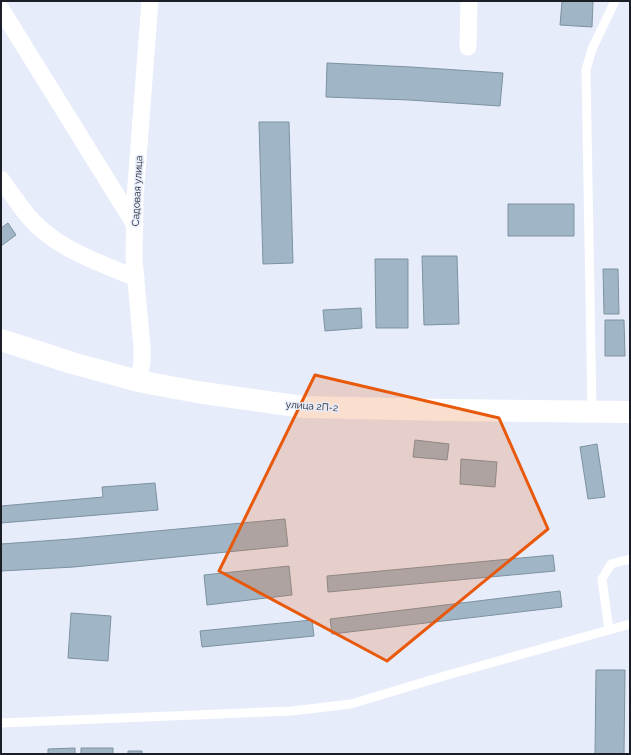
<svg xmlns="http://www.w3.org/2000/svg" width="631" height="755" viewBox="0 0 631 755" font-family="Raleway,sans-serif">
<style>
.building{fill:#a0b6c6;stroke:#7c92a1}
.lines{fill:none;stroke-linecap:round;stroke-linejoin:round}
.lane{stroke:#fff;stroke-width:9}
.street{stroke:#fff;stroke-width:17}
.secondary{stroke:#fff;stroke-width:22}
.marked{fill:#e8590c;fill-opacity:0.2;stroke:#e8590c;stroke-width:3;stroke-linejoin:round}
.labels{text-anchor:middle;dominant-baseline:central;stroke-width:3;stroke-linejoin:round;paint-order:stroke}
.street-label{font-size:10px;fill:#1b1e27;stroke:#e7ecfb}
</style>
<rect width="100%" height="100%" fill="#e7ecfb"/>
<!-- building -->
<path class="building" d="M562,1H593L592,27L560,25Z
M327,63L411,67L503,73L500,106L409,100L326,97Z
M259,122H289L293,263L263,264Z
M508,204H574V236H508Z
M8,223L16,235L1,246V228Z
M422,256H457L459,324L424,325Z
M375,259H408V328H376Z
M603,269H618L619,314H604Z
M361,308L362,328L325,331L323,310Z
M605,320H624L625,356H605Z
M415,440L449,444L447,460L413,457Z
M597,444L605,497L588,499L580,447Z
M461,459L497,462L495,487L460,484Z
M155,483L158,510L1,523V506L103,497L102,487Z
M285,519L288,546L74,567L1,571V544L71,539Z
M553,555L555,571L328,592L327,576Z
M289,566L292,595L207,605L204,575Z
M560,591L562,607L332,634L330,619Z
M71,613L111,616L108,661L68,658Z
M312,620L314,636L202,647L200,631Z
M596,670H625L624,754H595Z
M75,748V754H48V749Z
M81,748H113V754H81Z
M128,751H142V754H128Z"/>
<g class="lines">
<!-- lane -->
<path class="lane" d="M592,411L586,70L592,49L615,1
M609,630L602,579L611,564L630,559
M1,723L292,711L351,704L444,676L630,624"/>
<!-- street -->
<path class="street" d="M1,9L135,225
M468,47L469,1
M1,179C10,192 19,205 29,217C56,249 98,262 136,278
M138,381L142,363V347L134,259L135,198L150,1"/>
<!-- secondary -->
<path class="secondary" d="M1,340L72,363L138,381L197,392L303,407L446,410L630,412"/>
</g>
<!-- marked area -->
<path class="marked" d="M315,375L499,418L548,529L387,661L219,571Z"/>
<g class="labels">
<!-- street labels -->
<g class="street-label">
<text transform="translate(137 191) rotate(-87)">Садовая улица</text>
<text transform="translate(312 406) rotate(4)">улица 2П-2</text>
</g>
</g>
<!-- border -->
<rect width="631" height="755" fill="none" stroke="#1b1e27" stroke-width="4"/>
</svg>
